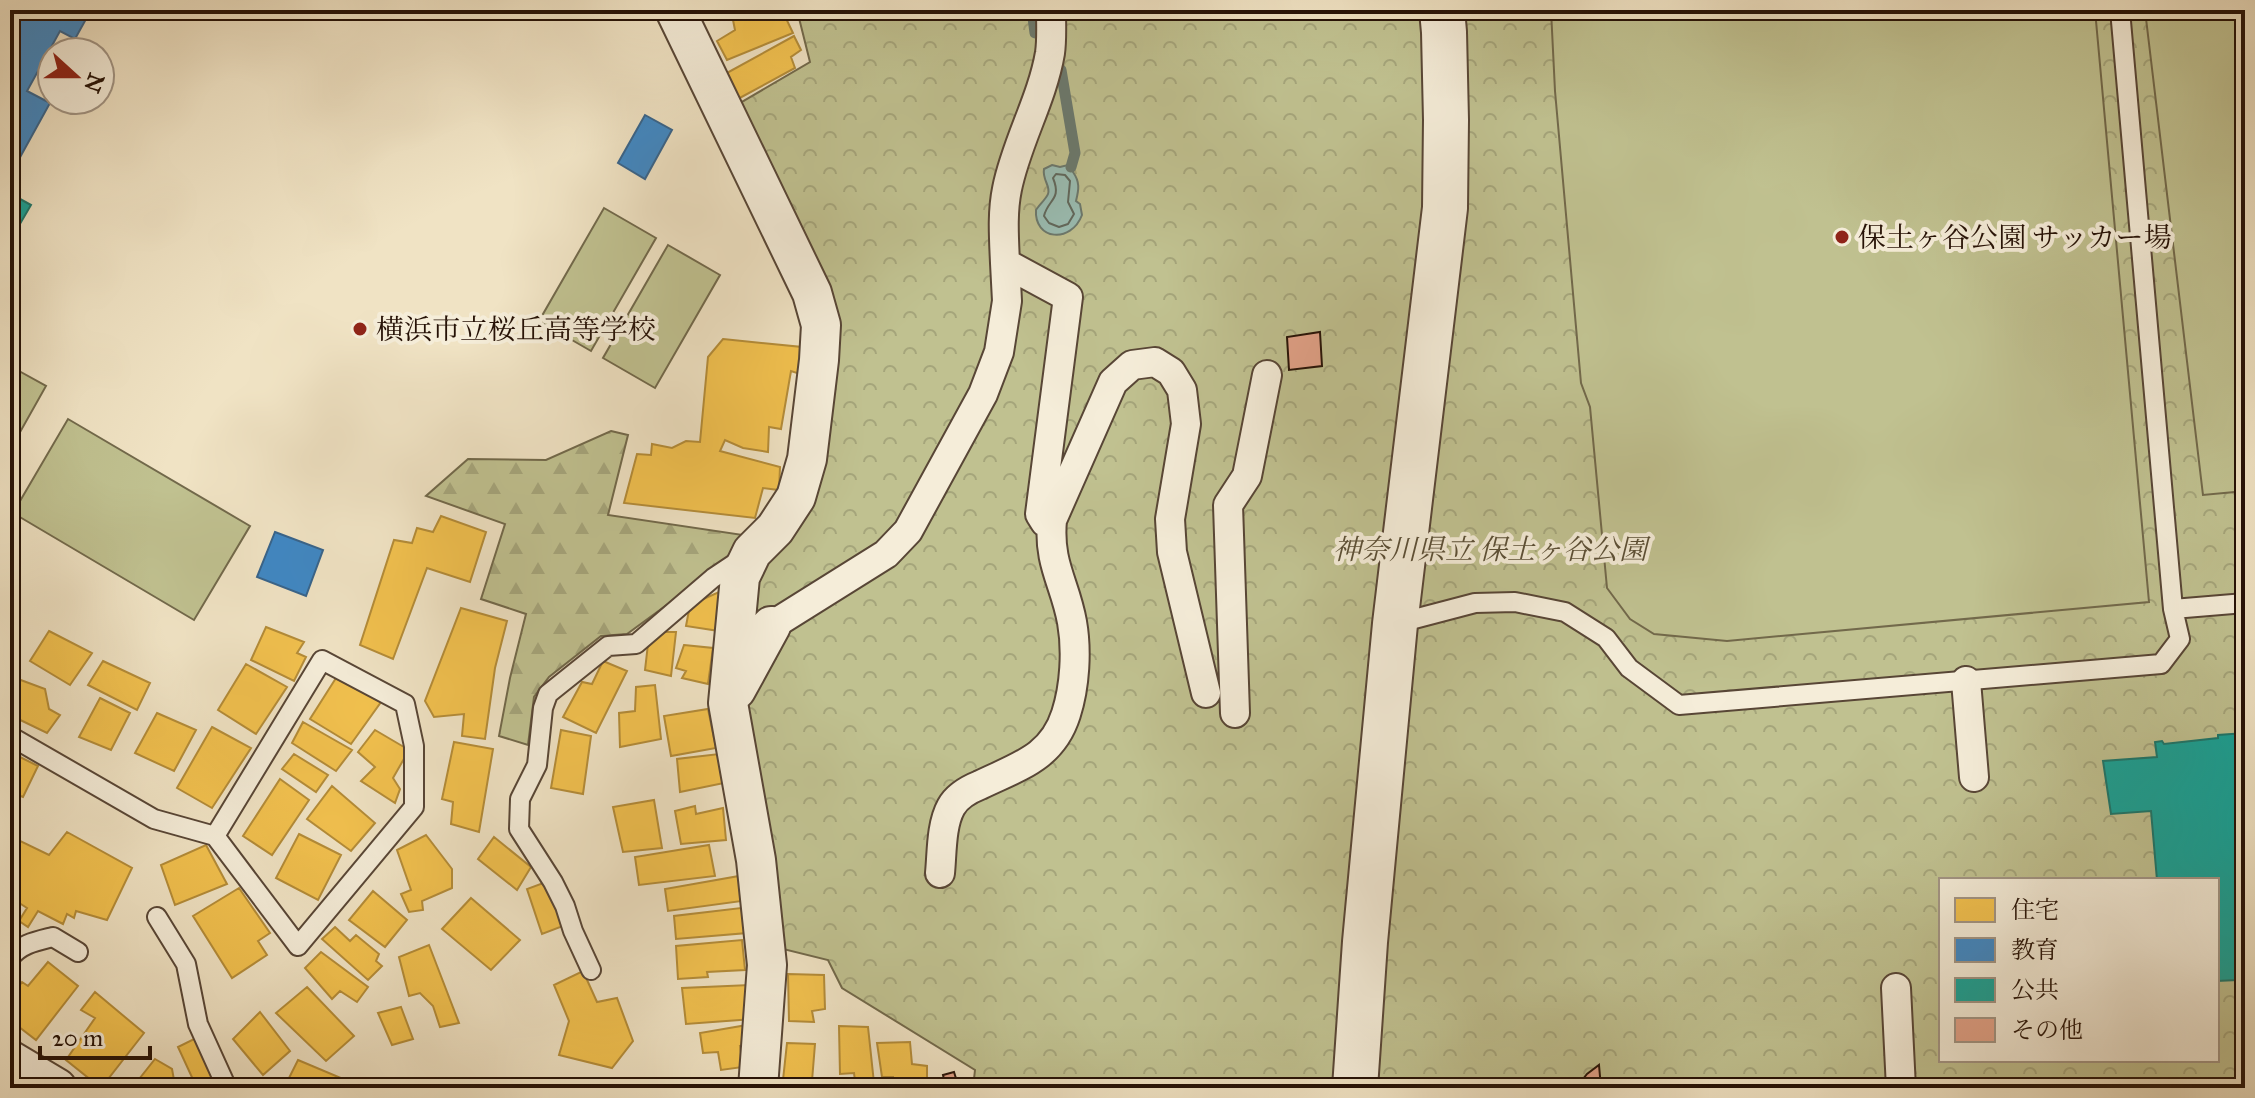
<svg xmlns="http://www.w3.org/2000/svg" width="2255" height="1098" viewBox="0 0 2255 1098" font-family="'IM FELL Great Primer','Noto Serif JP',serif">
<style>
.forest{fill:url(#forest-firs);stroke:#72694b;stroke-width:2}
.park{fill:url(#park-crowns);stroke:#72694b;stroke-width:2;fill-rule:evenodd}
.pitch{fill:#c0c190;stroke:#72694b;stroke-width:2}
.water{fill:#9abeb4;stroke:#6b796e;stroke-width:2}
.homes{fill:#f2c14e;stroke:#b48c38;stroke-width:2}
.schools{fill:#3f88c5;stroke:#37648c;stroke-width:2}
.public{fill:#17a398;stroke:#1b776c;stroke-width:2}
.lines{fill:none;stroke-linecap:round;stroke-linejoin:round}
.shore{stroke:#60685d;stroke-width:2}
.stream{stroke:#6b796e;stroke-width:11}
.building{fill:#e4a38a;stroke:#251106;stroke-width:2}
.service-casing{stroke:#584636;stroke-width:22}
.pedestrian-casing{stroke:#584636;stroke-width:32}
.minor-casing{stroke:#584636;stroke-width:42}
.tertiary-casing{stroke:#584636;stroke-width:48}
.service{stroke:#f5edd9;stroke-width:18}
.pedestrian{stroke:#f5edd9;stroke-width:28}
.minor{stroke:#f5edd9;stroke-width:38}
.tertiary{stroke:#f5edd9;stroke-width:44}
.poi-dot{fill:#8f2418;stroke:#f5edd9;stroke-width:3}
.labels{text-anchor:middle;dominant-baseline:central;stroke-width:8;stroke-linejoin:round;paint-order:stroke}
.poi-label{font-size:28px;fill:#251106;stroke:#f5edd9;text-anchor:start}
.park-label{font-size:28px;font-style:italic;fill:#5b4f36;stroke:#f5edd9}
</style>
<defs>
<pattern id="forest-firs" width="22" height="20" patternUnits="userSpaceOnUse" patternTransform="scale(2)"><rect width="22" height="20" fill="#c0c190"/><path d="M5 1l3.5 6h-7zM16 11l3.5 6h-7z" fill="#a5a57b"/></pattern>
<pattern id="park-crowns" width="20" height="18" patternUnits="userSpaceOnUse" patternTransform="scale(2)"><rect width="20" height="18" fill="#c0c190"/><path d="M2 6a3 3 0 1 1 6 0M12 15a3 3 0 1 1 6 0" fill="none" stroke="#a5a57b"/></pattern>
</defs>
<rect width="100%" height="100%" fill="#f0e3c4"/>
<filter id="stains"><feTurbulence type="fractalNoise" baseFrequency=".0025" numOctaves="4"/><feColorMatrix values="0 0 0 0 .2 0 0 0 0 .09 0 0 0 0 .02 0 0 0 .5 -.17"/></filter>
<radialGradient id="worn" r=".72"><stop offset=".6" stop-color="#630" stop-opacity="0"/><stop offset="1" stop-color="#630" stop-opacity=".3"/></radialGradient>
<!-- forest -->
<path class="forest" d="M611,431L628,435L608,515L743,535L739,552L627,634L601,636L549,677L534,697L528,745L499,736L510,678L526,614L481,599L505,524L426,496L468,459L546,460Z"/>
<!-- park -->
<path class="park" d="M797,10H2245V1088H973L975,1070L842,988L828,960L771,946L743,712L746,614L835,377L735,106L810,62ZM1941,880H2217V1060H1941Z"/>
<!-- pitch -->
<path class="pitch" d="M1551,10H2095L2149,602L1727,641L1654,634L1630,619L1607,588L1590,407L1581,383L1555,91Z
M2145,10H2245V491L2203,495Z
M604,208L656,238L591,351L539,321Z
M668,245L720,275L655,388L603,358Z
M10,366L46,386L10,450Z
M68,419L250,526L194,620L13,513Z"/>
<!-- water -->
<path class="water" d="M1052,165L1060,167L1068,165L1074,168L1073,172C1080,182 1079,189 1076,201L1080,204L1082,215C1071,244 1034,240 1036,210C1039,205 1046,199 1048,194C1051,186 1042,180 1044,169Z"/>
<!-- homes -->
<path class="homes" d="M755,10H782L793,33L727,60L717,41L735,30L733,20Z
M794,36L801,50L791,57L795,68L736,100L725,74Z
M723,339L802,347L800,374L791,371L781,429L769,427L768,452L743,448L725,440L720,451L780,467L779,490L763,488L755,518L624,503L637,454L651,455L652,444L672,448L686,441L700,442L708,357Z
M441,516L486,532L470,582L427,568L393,659L360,645L394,540L412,543L417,528L433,532Z
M719,592V631L686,626L690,605Z
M461,608L507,621L495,668L485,739L462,736L464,714L434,717L425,701Z
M266,627L304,642L297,653L306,657L294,681L251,660Z
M49,631L92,653L70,685L30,661Z
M662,632H676L671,676L645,670L648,644Z
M684,645L713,648L708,684L682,678L686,671L676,668Z
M103,661L150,683L137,710L88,685Z
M603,661L627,671L596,733L563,717L582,682L592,684Z
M246,664L287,687L256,734L218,710Z
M336,678L381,702L351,744L310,719Z
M18,679L45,689L49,709L60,715L47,733L10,715V691Z
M655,685L661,739L620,747L619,713L635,711L636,687Z
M100,698L130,713L111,750L79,737Z
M708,709L716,748L671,756L664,716Z
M157,713L196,730L174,771L135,753Z
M303,722L352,750L336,771L292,743Z
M212,727L251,748L212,808L177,788Z
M375,730L409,750L393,778L400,789L395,803L361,781L375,767L358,752Z
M561,730L591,736L583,794L551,788Z
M454,742L493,749L479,832L451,824L453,802L442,799Z
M10,752L38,766L23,797L10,792Z
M294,754L328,775L316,792L282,769Z
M719,754L724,783L680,792L677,759Z
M280,779L309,800L272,855L243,836Z
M332,786L375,823L351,851L307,819Z
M654,800L662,848L623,852L613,807Z
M695,806L696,814L723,808L726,840L681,844L675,811Z
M67,832L132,868L107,920L76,911L74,918L67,914L63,924L38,911L28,927L19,921L27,908L10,897V836L49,855Z
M299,834L341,855L318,900L276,878Z
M426,835L452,869V888L422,901L423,910L409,912L401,894L411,890L397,850Z
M494,837L531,867L517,890L478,859Z
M206,845L227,884L175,905L161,865Z
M709,845L715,876L639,885L635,857Z
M739,876L742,901L668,911L665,889Z
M546,882L563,926L542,934L527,889Z
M239,888L270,933L258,941L267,955L232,978L193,916Z
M373,891L407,920L385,947L349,920Z
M471,898L520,940L491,970L442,929Z
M741,908L747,933L676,939L674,916Z
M335,927L350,941L356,935L379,954L376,961L382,966L368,980L322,939Z
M742,940L745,970L707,972L708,977L678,979L676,946Z
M429,945L459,1023L440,1027L433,1006L420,993L409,996L399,957Z
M321,952L368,987L357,1002L340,991L332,999L305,968Z
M48,962L78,986L36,1040L10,1020V999L22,982L28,986Z
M583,971L597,1002L617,998L633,1041L612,1068L559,1055L569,1021L554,985Z
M788,974L824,975L825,1009L812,1011L814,1022L789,1021Z
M750,985L753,1019L686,1024L682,988Z
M307,987L354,1036L326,1061L276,1013Z
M95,992L144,1033L101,1088L66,1060L95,1018L81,1010Z
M401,1007L413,1039L392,1045L378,1013Z
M260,1012L290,1051L263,1075L233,1039Z
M747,1025L749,1046H740L743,1067L721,1070L718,1052L703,1053L700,1033Z
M839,1026L868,1027L874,1083L856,1088L854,1073L840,1074Z
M196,1038L214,1080L196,1086L178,1047Z
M910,1042L912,1064L927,1066V1088H893V1077H882L877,1043Z
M787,1043L815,1044L812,1081L783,1080Z
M155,1059L172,1069L174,1080L183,1088H132Z
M298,1060L348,1081L345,1088H284Z
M824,1080H846L847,1088H824Z
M701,1084L742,1087V1088H701Z"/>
<!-- schools -->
<path class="schools" d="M10,10H91L75,39L60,31L27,91L50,103L13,170L10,169Z
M645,115L672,130L645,179L618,163Z
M275,532L323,550L306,596L257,577Z"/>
<!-- public -->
<path class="public" d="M10,172L19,178L11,194L31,205L10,241Z
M2245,733V978L2244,976L2236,977L2237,980L2217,981V880H2157L2151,811L2111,814L2103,761L2157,757L2155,742L2162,741L2164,744L2218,738V735Z"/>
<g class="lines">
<!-- shore -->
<path class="shore" d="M1056,174L1065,175L1070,181L1068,202L1074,214L1068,224L1059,227L1049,223L1044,216C1048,199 1062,200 1053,178Z"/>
<!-- stream -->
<path class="stream" d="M1032,10L1035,33
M1061,70L1075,153L1071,167"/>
</g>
<!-- building -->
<path class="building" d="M1320,332L1322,366L1289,370L1287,337Z
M1599,1065L1601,1088H1576L1587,1074Z
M954,1072L959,1088H946L943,1075Z"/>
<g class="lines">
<defs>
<path id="service" d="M2173,609L2245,603
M1395,624L1475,603L1515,602L1565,612L1606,638L1629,668L1679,705L2161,664L2180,639L2173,609L2120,10
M10,736L154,819L215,836L298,946L414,807V746L405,704L322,660L215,836
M157,917L186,964L198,1024L227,1088
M10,958C20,944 37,941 53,937L78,952
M591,970L573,931L565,906L553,882L519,829L520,799L537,765L543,708L548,694L608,646L636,644L713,578L740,560"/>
<path id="pedestrian" d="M1045,522L1040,514L1068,297L1005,263C1004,239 1002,213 1007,189C1016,143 1042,100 1050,53C1052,39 1051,24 1051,10
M771,626L886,554L908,531L983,394L999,352L1007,301L1005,263
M1966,681L1974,777
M1235,713L1228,505L1247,476L1267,375
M940,873C942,853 941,825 951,807C957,796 970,789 980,785C1019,766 1052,758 1066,714C1075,686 1077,650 1072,622C1065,583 1048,564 1052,520L1113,382L1132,365L1155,362L1171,372L1182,390L1186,424L1170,519L1172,552L1206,693
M1896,988L1901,1088"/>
<path id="minor" d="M675,10L812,293L821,325L819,360L807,459L796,497L775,529L752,552L740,577L728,703L756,860L767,965L758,1088
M736,690L771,626
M10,1060L57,1088"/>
<path id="tertiary" d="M1355,1088L1365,942L1395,624L1445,208L1446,120L1444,32L1442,10"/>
</defs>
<!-- service casing -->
<use href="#service" class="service-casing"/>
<!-- pedestrian casing -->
<use href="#pedestrian" class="pedestrian-casing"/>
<!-- minor casing -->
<use href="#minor" class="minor-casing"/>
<!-- tertiary casing -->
<use href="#tertiary" class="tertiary-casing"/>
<!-- service -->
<use href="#service" class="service"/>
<!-- pedestrian -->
<use href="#pedestrian" class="pedestrian"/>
<!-- minor -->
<use href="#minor" class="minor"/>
<!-- tertiary -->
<use href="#tertiary" class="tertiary"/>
</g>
<!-- markers -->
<g class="poi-dot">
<circle cx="1842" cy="237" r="8"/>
<circle cx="360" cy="329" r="8"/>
</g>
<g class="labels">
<!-- poi labels -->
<g class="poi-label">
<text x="1858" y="237">保土ヶ谷公園 サッカー場</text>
<text x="376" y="329">横浜市立桜丘高等学校</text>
</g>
<!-- park labels -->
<g class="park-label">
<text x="1490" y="549">神奈川県立 保土ヶ谷公園</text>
</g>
</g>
<!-- margin -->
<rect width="2255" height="1098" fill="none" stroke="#f0e3c4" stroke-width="40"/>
<rect x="12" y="12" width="2231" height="1074" fill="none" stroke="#251106" stroke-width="4"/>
<rect x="20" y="20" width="2215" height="1058" fill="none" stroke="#251106" stroke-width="2"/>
<!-- legend -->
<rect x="1939" y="878" width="280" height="184" fill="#f5edd9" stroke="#a29585" stroke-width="2"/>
<rect x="1955" y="898" width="40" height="24" fill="#f2c14e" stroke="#a29585" stroke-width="2"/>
<text x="2011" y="918" font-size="24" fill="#251106">住宅</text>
<rect x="1955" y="938" width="40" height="24" fill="#3f88c5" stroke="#a29585" stroke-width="2"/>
<text x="2011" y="958" font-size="24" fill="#251106">教育</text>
<rect x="1955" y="978" width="40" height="24" fill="#17a398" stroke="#a29585" stroke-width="2"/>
<text x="2011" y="998" font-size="24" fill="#251106">公共</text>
<rect x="1955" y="1018" width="40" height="24" fill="#e4a38a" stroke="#a29585" stroke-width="2"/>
<text x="2011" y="1038" font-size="24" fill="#251106">その他</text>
<!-- north arrow -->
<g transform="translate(76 76) rotate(111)"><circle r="38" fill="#f5edd9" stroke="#a29585" stroke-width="2"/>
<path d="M0-6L14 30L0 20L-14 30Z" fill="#8f2418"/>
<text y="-12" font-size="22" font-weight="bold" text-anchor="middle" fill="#251106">N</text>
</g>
<!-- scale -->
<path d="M40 1046v12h110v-12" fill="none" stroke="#251106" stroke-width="4"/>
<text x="52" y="1046" font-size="24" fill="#251106" stroke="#f5edd9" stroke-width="6" paint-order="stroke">20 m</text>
<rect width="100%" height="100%" filter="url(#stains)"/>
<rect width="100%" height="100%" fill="url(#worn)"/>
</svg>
